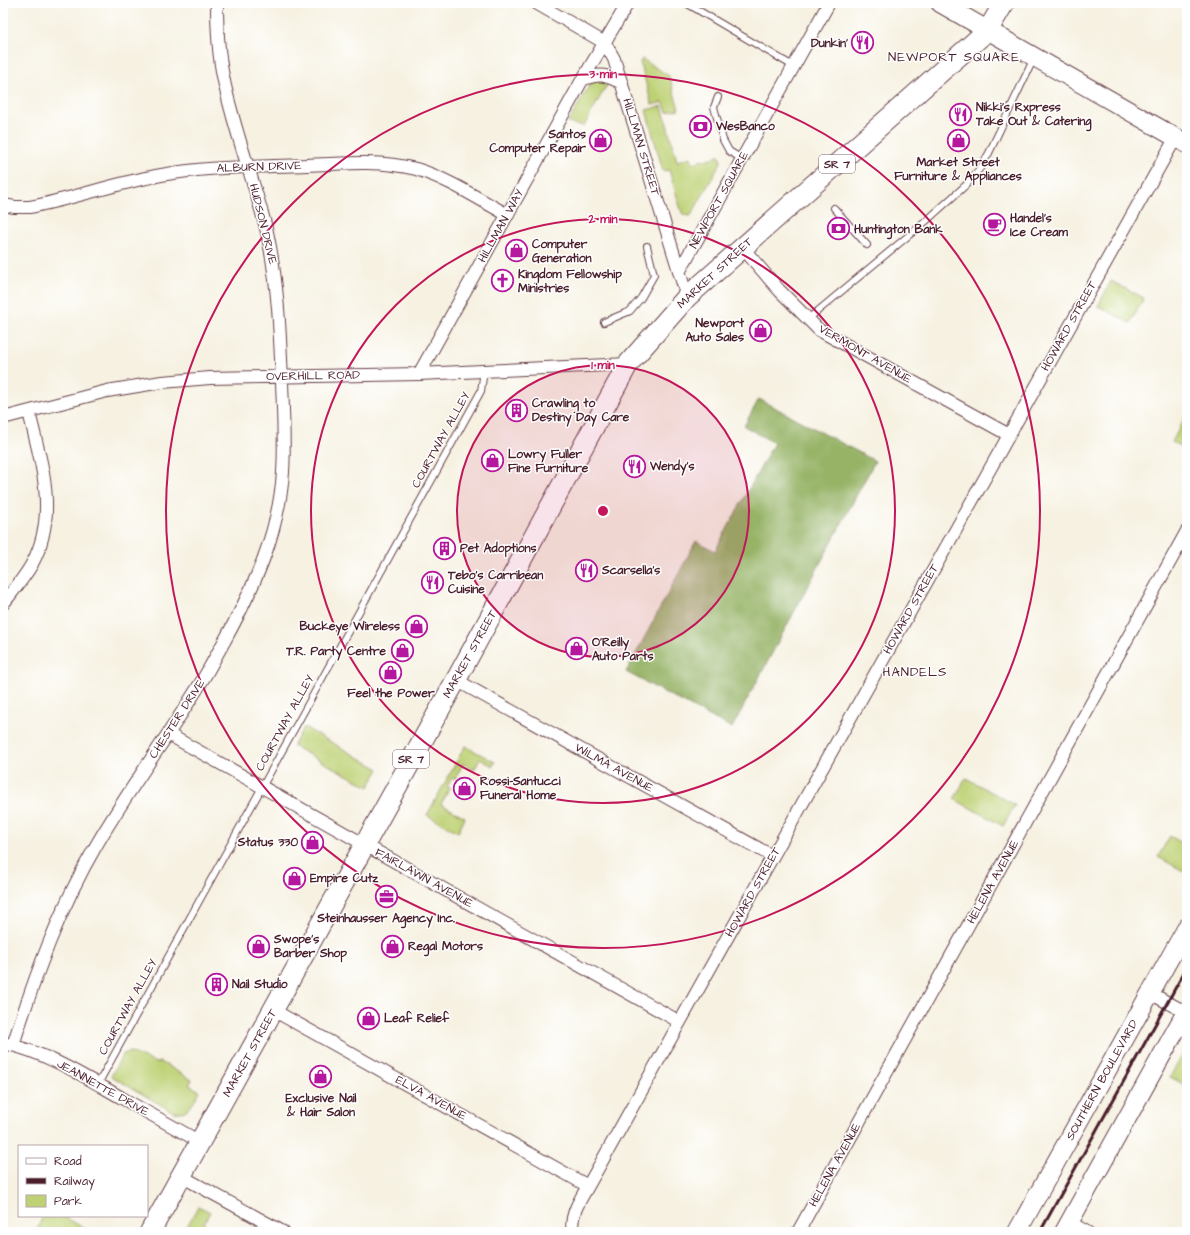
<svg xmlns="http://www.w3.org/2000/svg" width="1190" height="1235" viewBox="0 0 1190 1235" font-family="'Architects Daughter',sans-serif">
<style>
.green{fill:#bed175;stroke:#847850}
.forest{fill:#96b366;stroke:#706948}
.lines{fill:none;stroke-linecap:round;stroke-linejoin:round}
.lane-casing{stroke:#643e46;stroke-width:8}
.street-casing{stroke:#643e46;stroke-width:14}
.secondary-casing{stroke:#643e46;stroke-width:20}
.primary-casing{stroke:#643e46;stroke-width:22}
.lane{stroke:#fff;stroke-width:6}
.street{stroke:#fff;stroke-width:12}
.secondary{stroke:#fff;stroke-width:18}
.primary{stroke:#fff;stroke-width:20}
.rail{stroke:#4a1f2b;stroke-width:3}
.ring{fill:none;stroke:#c2185b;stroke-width:2}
.labels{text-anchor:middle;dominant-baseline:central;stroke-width:3;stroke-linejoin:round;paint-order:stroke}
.shield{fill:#fff;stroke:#80626b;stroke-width:1}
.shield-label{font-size:11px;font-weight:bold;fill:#4a1f2b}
.poi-label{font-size:12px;font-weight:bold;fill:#4a1f2b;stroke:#fff;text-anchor:start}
.street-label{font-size:12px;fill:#4a1f2b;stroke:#fff}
.neighbourhood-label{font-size:13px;letter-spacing:1px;fill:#4a1f2b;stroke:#fff}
.centre{fill:#c2185b;stroke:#fff;stroke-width:2}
.ring-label{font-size:12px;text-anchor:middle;font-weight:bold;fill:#c2185b;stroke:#fff;stroke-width:3;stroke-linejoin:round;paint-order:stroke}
</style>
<rect width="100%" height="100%" fill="#fff"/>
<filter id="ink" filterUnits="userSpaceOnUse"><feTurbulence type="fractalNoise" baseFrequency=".025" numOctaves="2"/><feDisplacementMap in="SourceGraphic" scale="8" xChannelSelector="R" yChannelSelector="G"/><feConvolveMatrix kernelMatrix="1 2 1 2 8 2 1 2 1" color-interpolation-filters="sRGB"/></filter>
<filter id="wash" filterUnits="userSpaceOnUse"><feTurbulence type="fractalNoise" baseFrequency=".012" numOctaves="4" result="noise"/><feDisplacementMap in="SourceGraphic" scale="16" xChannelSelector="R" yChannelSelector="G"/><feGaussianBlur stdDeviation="0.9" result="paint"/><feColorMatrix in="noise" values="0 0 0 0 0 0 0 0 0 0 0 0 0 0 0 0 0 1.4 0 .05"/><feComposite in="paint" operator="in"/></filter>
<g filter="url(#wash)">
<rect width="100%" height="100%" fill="#f6f1e1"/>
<!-- green -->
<path class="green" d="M642,59L669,76L679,109L667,112L663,102L652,105L640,62Z
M595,80L609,81L584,126L568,123L590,84Z
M662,106L677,161L691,157L692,163L716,157L719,154L721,162L692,214L690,216L684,215L682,213L669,170L663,171L646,110Z
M1111,281L1144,298L1130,323L1098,306Z
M1185,417L1187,418V450L1172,442Z
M304,727L379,769L369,787L293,746Z
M465,746L495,762L493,766L480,759L474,770L463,764L455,779L452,778L447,787L450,788L441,804L465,817L458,832L427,815Z
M966,778L1015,805L1003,826L954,799Z
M1170,836L1187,846V873L1158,857Z
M1187,1047V1086L1170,1077Z
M130,1052L156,1063L161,1062L192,1080L189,1085L200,1091C192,1104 190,1114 173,1112L111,1076L123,1054Z
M198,1206L210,1212L199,1232H184Z
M43,1216H63L91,1232H36Z"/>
<!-- forest -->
<path class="forest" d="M759,399L875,461L732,728L626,672L696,541L715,551L774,443L744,426Z"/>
</g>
<g filter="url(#ink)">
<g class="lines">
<defs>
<path id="lane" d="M686,3L793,66
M718,97L714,107L723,140L729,151L742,159
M834,208L867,245
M808,319L925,222L966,185L981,167L989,153L1034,58
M604,322L630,311L641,298L654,275L647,246
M98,1084L481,391L484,371"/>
<path id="street" d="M536,3L605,43
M605,43L614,59L687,297
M584,79C601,73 606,75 622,83
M3,205L15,207H30C72,199 113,184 156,176C206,166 257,167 307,165C344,163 380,160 416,169C449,179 478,199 508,215
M742,247L779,290L819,330L1009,435
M679,272L829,3
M419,374L581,82L628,3
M3,418L107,391L162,382L210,378L419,374L628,364
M3,604C13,591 24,578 32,564C59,514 41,463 29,412
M456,680L772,856
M168,734L680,1022
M1150,993L1187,1013
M273,1010L588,1186
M3,1043C46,1052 85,1077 122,1098C148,1113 174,1127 200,1142
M13,1045C35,976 60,907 97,844C129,789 167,738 200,684C209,670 217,654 225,640C254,587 279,533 283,472C285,442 283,412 282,382C280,332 278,282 267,232C254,179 233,129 223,76C218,52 217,27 217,3
M181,1176L283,1232
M1069,1222L1087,1232
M573,1232C569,1216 580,1200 588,1186L1176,137
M798,1232L1187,531"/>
<path id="secondary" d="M940,3L1187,144
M1017,1232L1187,927
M1064,1232L1187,1010"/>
<path id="primary" d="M150,1232L456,680L628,364L687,297L988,30L1004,3"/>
</defs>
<!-- lane casing -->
<use href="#lane" class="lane-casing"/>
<!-- street casing -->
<use href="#street" class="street-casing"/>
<!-- secondary casing -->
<use href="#secondary" class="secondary-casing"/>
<!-- primary casing -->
<use href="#primary" class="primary-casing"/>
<!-- lane -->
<use href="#lane" class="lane"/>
<!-- street -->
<use href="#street" class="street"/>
<!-- secondary -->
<use href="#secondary" class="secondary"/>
<!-- primary -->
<use href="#primary" class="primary"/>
<!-- rail -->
<path class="rail" d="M1040,1232L1187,967"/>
</g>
</g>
<!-- distance rings -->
<circle cx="603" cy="511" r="146" fill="#c2185b" fill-opacity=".12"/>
<g class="ring">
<circle cx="603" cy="511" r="146"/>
<circle cx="603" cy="511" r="292"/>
<circle cx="603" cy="511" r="437"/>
</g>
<!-- icons -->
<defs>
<symbol id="restaurant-ring" viewBox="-11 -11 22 22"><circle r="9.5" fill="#fff" stroke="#b5179e" stroke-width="1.5"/><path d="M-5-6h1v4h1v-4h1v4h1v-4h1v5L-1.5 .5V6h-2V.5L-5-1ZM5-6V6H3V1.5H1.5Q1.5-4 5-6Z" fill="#b5179e"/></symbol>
<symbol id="bank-ring" viewBox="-11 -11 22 22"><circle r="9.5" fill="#fff" stroke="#b5179e" stroke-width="1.5"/><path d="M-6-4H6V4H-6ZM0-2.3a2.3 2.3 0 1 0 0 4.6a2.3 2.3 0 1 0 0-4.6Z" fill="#b5179e"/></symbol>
<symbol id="shop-ring" viewBox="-11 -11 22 22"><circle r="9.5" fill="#fff" stroke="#b5179e" stroke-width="1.5"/><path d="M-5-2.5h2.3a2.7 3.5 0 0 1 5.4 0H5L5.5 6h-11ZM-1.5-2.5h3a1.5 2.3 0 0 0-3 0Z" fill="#b5179e"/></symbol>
<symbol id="cafe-ring" viewBox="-11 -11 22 22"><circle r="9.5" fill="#fff" stroke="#b5179e" stroke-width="1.5"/><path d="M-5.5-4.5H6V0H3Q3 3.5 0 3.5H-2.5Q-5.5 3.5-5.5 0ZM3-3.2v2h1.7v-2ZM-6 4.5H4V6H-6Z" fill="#b5179e"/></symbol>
<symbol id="church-ring" viewBox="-11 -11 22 22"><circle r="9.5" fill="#fff" stroke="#b5179e" stroke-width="1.5"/><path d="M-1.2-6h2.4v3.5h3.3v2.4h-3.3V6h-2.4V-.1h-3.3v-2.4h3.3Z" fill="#b5179e"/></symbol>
<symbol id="building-ring" viewBox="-11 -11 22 22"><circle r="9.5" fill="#fff" stroke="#b5179e" stroke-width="1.5"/><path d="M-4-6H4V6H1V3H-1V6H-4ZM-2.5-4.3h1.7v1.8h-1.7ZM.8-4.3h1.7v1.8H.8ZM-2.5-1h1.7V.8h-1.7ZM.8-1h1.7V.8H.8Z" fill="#b5179e"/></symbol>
<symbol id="office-ring" viewBox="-11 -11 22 22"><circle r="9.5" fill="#fff" stroke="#b5179e" stroke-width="1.5"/><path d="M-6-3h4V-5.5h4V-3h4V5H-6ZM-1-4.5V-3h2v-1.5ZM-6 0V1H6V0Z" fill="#b5179e"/></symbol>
</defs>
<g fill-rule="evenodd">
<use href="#restaurant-ring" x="850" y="30" width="25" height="25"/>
<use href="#restaurant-ring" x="948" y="102" width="25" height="25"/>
<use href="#bank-ring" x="688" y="114" width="25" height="25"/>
<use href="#shop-ring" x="588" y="128" width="25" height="25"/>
<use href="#shop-ring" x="946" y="128" width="25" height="25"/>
<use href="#cafe-ring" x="982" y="212" width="25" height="25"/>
<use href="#bank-ring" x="826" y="216" width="25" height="25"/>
<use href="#shop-ring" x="504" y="238" width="25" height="25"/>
<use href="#church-ring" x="490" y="268" width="25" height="25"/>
<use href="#shop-ring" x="748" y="318" width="25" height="25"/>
<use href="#building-ring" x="504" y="398" width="25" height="25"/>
<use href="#shop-ring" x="480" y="448" width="25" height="25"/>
<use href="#restaurant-ring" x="622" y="454" width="25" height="25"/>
<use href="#building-ring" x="432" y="536" width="25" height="25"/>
<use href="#restaurant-ring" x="574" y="558" width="25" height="25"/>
<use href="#restaurant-ring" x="420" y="570" width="25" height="25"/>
<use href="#shop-ring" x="404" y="614" width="25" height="25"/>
<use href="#shop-ring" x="564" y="636" width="25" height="25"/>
<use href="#shop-ring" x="390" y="638" width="25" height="25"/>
<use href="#shop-ring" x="378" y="660" width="25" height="25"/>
<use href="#shop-ring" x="452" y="776" width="25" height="25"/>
<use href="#shop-ring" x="300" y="830" width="25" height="25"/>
<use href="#shop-ring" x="282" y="866" width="25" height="25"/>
<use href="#office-ring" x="374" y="884" width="25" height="25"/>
<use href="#shop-ring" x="246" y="934" width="25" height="25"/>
<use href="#shop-ring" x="380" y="934" width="25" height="25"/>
<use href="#building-ring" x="204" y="972" width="25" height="25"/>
<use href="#shop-ring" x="356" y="1006" width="25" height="25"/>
<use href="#shop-ring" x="308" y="1064" width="25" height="25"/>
</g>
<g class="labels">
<!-- shield labels -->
<g class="shield">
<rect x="819" y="155" width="36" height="18" rx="3"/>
<rect x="393" y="750" width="36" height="18" rx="3"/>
</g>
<g class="shield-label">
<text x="837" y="164">SR 7</text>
<text x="411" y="759">SR 7</text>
</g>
<!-- poi labels -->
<g class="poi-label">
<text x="848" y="43" text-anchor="end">Dunkin'</text>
<text x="976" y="107">Nikki's Rxpress<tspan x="976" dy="14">Take Out &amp; Catering</tspan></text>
<text x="716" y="126">WesBanco</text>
<text x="586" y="134" text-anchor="end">Santos<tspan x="586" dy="14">Computer Repair</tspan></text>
<text x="958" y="162" text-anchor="middle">Market Street<tspan x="958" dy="14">Furniture &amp; Appliances</tspan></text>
<text x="1010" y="218">Handel's<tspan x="1010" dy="14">Ice Cream</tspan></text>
<text x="854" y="229">Huntington Bank</text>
<text x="532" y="244">Computer<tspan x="532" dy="14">Generation</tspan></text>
<text x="518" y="274">Kingdom Fellowship<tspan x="518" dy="14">Ministries</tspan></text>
<text x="744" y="323" text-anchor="end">Newport<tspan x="744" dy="14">Auto Sales</tspan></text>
<text x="532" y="403">Crawling to<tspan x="532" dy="14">Destiny Day Care</tspan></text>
<text x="508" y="454">Lowry Fuller<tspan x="508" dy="14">Fine Furniture</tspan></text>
<text x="650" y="466">Wendy's</text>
<text x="460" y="548">Pet Adoptions</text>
<text x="602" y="570">Scarsella's</text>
<text x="448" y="575">Tebo's Carribean<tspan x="448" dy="14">Cuisine</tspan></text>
<text x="400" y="626" text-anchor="end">Buckeye Wireless</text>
<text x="592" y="642">O'Reilly<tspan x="592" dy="14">Auto Parts</tspan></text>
<text x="386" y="651" text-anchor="end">T.R. Party Centre</text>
<text x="391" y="693" text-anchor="middle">Feel the Power</text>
<text x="480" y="781">Rossi-Santucci<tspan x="480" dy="14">Funeral Home</tspan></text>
<text x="298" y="842" text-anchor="end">Status 330</text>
<text x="310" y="878">Empire Cutz</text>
<text x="386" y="918" text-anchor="middle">Steinhausser Agency Inc.</text>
<text x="274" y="939">Swope's<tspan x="274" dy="14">Barber Shop</tspan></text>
<text x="408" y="946">Regal Motors</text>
<text x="232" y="984">Nail Studio</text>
<text x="384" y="1018">Leaf Relief</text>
<text x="321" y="1098" text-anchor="middle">Exclusive Nail<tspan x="321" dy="14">&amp; Hair Salon</tspan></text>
</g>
<!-- street labels -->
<g class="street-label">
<text transform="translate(641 147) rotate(73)">HILLMAN STREET</text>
<text transform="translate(259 167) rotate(-2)">ALBURN DRIVE</text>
<text transform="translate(719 200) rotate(-61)">NEWPORT SQUARE</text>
<text transform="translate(263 224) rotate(76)">HUDSON DRIVE</text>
<text transform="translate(501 226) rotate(-61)">HILLMAN WAY</text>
<text transform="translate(715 273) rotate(-43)">MARKET STREET</text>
<text transform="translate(1069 326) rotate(-61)">HOWARD STREET</text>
<text transform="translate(865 354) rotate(30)">VERMONT AVENUE</text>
<text transform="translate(313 376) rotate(-1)">OVERHILL ROAD</text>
<text transform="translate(441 440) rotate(-61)">COURTWAY ALLEY</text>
<text transform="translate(911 609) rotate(-61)">HOWARD STREET</text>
<text transform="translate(470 654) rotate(-61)">MARKET STREET</text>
<text transform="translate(177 719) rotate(-57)">CHESTER DRIVE</text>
<text transform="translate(285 723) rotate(-61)">COURTWAY ALLEY</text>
<text transform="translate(614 768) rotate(29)">WILMA AVENUE</text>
<text transform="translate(424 878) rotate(29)">FAIRLAWN AVENUE</text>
<text transform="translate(993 882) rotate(-61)">HELENA AVENUE</text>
<text transform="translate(753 892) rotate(-61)">HOWARD STREET</text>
<text transform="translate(128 1007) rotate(-61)">COURTWAY ALLEY</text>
<text transform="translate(250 1053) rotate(-61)">MARKET STREET</text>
<text transform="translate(1102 1080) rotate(-61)">SOUTHERN BOULEVARD</text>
<text transform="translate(103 1088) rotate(29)">JEANNETTE DRIVE</text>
<text transform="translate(431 1098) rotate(29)">ELVA AVENUE</text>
<text transform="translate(835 1165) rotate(-61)">HELENA AVENUE</text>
</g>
<!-- neighbourhood labels -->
<g class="neighbourhood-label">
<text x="954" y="57">NEWPORT SQUARE</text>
<text x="915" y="672">HANDELS</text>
</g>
</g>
<circle cx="603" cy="511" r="6" class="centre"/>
<g class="ring-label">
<text x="603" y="78">3 min</text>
<text x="603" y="223">2 min</text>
<text x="603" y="369">1 min</text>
</g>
<!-- margin -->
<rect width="1190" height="1235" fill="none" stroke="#fff" stroke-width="16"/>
<!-- legend -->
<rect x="18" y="1145" width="130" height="72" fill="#ffffff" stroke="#b7a5aa"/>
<rect x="26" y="1158" width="20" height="6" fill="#ffffff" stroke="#b7a5aa"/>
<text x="54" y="1165" font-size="12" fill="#4a1f2b">Road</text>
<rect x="26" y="1178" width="20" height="6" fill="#4a1f2b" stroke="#b7a5aa"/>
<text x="54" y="1185" font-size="12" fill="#4a1f2b">Railway</text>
<rect x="26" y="1195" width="20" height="12" fill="#bed175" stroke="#b7a5aa"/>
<text x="54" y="1205" font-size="12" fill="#4a1f2b">Park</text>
</svg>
